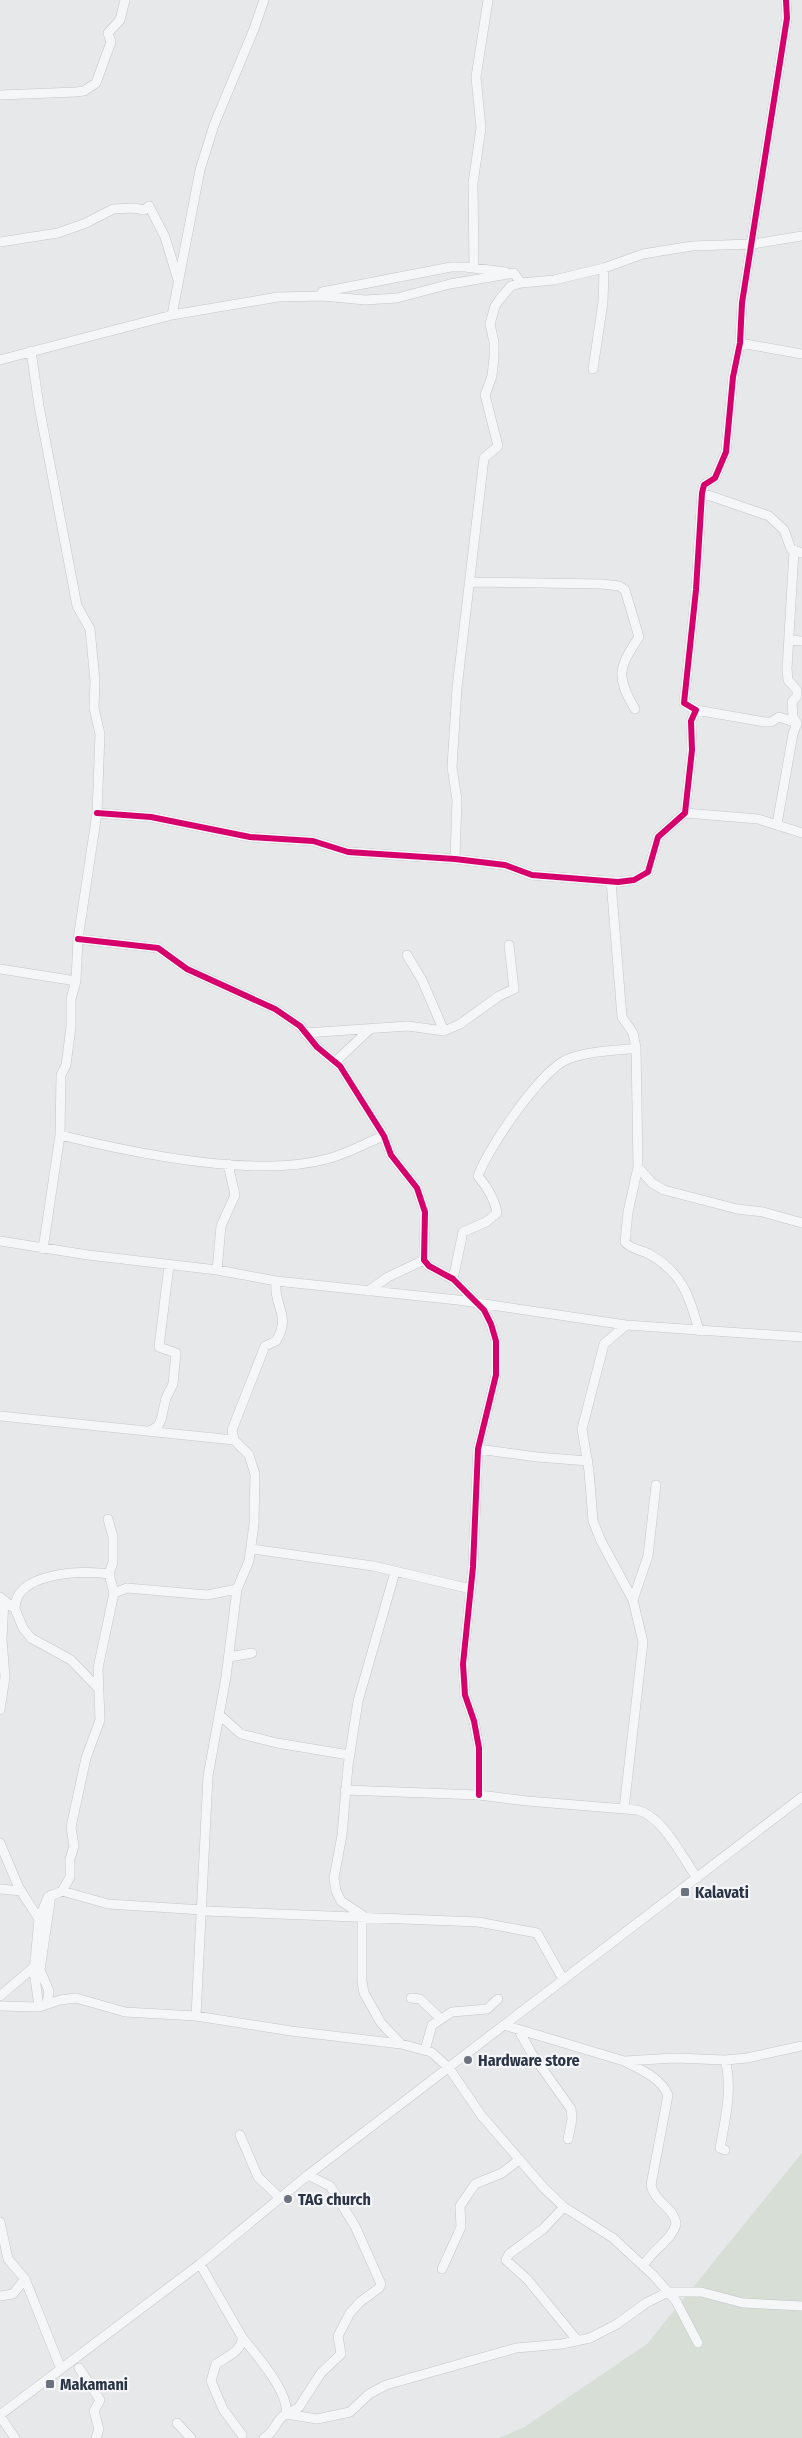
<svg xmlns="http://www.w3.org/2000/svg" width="802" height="2438" viewBox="0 0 802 2438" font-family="'Fira Sans Condensed',sans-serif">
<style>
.green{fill:#d6ded6}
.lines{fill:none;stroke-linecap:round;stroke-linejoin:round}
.minor-casing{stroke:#c4c6c8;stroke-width:10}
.minor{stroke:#f5f6f7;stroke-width:9}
.cycleway-casing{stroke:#f4f6f9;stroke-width:9}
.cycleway{stroke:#d6006c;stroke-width:6}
.poi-dot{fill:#6c737f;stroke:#f4f6f9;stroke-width:2}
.labels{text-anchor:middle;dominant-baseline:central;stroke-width:4.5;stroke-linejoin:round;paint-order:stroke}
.poi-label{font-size:16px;font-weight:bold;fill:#2b3445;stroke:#f4f6f9;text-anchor:start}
</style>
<rect width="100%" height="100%" fill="#e6e8ea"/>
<!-- green -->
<path class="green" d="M802,2153V2438H499L523,2428L647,2344Z"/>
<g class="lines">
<defs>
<path id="minor" d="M0,95L76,92L84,91L96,83L111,42L108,33L120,20L125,0
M0,242L58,233L86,223L113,209L134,208L144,210L149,206L165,237L178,280
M474,268L473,183L481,128L476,77L488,0
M322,292L451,267H465L506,272
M172,315L200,170L214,125L254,29L264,0
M740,343L802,354
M31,351L39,406L77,606L90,629L95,681L94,708L100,734L97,813L78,939L76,981L71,999V1027L66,1065L61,1075L60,1135L43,1249
M0,360L172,315L278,297L323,296L365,300L397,298L450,284L514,273L521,283L554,280L604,268L643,254L692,246L753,244L802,236
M593,369L603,302L604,268
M702,493L769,516L784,530L791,549L802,553
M469,582L602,584L619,586L625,590L639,637C619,667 615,676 635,709
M790,640L802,641
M696,710L765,722H771L779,717L797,723
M97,813L151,817L250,837L313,841L348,852L455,859L505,865L532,875L618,882L634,880L648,872L658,837L685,813L692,750L691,721L696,710L684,703L696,590L702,493L704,485L715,478L726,452L733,377L740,343L742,303L787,18L786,0
M685,813L758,819L802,833
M777,824L793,734L797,723L793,717L792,702L797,696V690L788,680L787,669L794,551
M455,859L457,800L452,767L457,688L484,458L498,446L485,395L492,376L494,357V342L490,324L495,306L500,299L511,286L521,283
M611,881L622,1017L633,1033L636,1048L638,1167L628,1212L625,1242C630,1249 642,1250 649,1254C682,1272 690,1297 699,1331
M78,939L158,948L187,969L275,1009L300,1026L317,1047L340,1066L384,1136L391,1155L417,1188L425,1212L424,1260L429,1266L453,1279L484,1310L491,1324L496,1341V1375L478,1449L473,1567L463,1664L465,1695L474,1721L479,1748V1795
M407,955L422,980L444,1031
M0,969L76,981
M305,1033L408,1026L444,1031L460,1024L499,996L514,989L509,945
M335,1062L370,1029
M60,1135C133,1153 254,1179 327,1159C347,1154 365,1143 384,1136
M638,1167L652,1183L664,1190L737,1209L763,1212L802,1223
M0,1241L88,1255L217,1270L276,1281L458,1300L626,1325L802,1337
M217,1270L221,1226L235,1195L228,1164
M453,1279L463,1232L486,1222L497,1213C495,1199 487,1187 478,1176C488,1148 541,1070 568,1059C588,1051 614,1051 636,1048
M368,1291L388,1277L424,1260
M0,1416L234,1440
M150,1431L158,1426L161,1420L166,1398L173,1384L176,1353L159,1347L169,1265
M478,1449L537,1457L588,1461
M108,1519L113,1537V1562L109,1574L114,1593
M252,1549L373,1566L471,1589
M395,1572L358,1701L348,1766L342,1835L334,1878L336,1891L341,1901L362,1915V1981L364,1993L381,2023L401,2044
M0,1597L15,1609L23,1628L31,1638L71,1660L97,1687
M633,1600L648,1556L656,1485
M15,1609C14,1572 83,1570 109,1574
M229,1657L252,1653
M0,1710L5,1677L2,1639L4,1600
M223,1718L241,1734L277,1743L349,1755
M345,1790L479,1795L527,1801L637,1810C663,1816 682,1857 697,1878
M624,1809L643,1642L633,1600L601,1541L593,1521L589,1471L582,1429L604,1344L626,1325
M0,1843L19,1888L39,1919
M0,1889L21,1891
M62,1891L108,1904L203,1910
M206,1911L478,1922L537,1933L563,1979
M0,1996L34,1967
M411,1998L420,1999L441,2019
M47,2004L49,1991L40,1970L51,1895
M0,2006L39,2007L60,2000L76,1998L125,2012L196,2016L291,2031L401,2044L431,2052L449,2068L481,2115L544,2188L564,2207L613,2238L654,2276L676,2301L698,2343
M39,2007L34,1971L39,1919L48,1897L62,1891L70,1877V1859L74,1846L71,1827L86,1758L100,1720L98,1668L114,1593L127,1588L207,1595L237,1589
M196,2016L208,1776L226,1677L237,1589L249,1561L254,1524L255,1474L249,1455L234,1440L232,1430L265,1346L276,1341C292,1315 273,1307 276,1281
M504,2025L624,2061L675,2058L725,2060L747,2058L802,2046
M518,2029L532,2054L571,2109L572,2119L568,2139
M425,2050L432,2025L452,2012L487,2009L498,1999
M624,2061C640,2069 661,2078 668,2095L651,2185C654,2202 674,2207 676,2224C672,2240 652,2250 644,2265
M240,2135L258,2177L280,2198
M725,2150L720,2148C725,2121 733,2087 725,2060
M564,2207L543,2229L509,2254L506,2260L528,2280L577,2340
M0,2222L8,2259L25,2279L61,2369
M200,2264L242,2337C243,2351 226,2357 216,2364L211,2381L223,2409L242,2435
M442,2269L461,2227L460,2206L475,2184L502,2173L519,2160
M0,2296L13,2294L25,2279
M242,2337C255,2354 290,2392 286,2414
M79,2368L100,2400L94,2411L99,2429L96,2438
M289,2413L299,2407L321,2373L341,2354L338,2336L350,2313L360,2302L379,2288L381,2284L355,2226L330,2186L308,2175
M0,2415L200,2264L308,2175L802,1797
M0,2416L15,2438
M177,2423L191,2438
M264,2438C275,2433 275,2420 286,2414L317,2419L350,2412L369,2394L386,2385L516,2348L562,2344L590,2338L617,2324L646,2303L668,2292H701L743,2303L802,2306"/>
</defs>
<!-- minor casing -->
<use href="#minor" class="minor-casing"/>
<!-- minor -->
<use href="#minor" class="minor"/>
<defs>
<path id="cycleway" d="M97,813L151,817L250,837L313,841L348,852L455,859L505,865L532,875L618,882L634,880L648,872L658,837L685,813L692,750L691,721L696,710L684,703L696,590L702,493L704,485L715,478L726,452L733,377L740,343L742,303L787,18L786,0
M78,939L158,948L187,969L275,1009L300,1026L317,1047L340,1066L384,1136L391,1155L417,1188L425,1212L424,1260L429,1266L453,1279L484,1310L491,1324L496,1341V1375L478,1449L473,1567L463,1664L465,1695L474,1721L479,1748V1795"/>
</defs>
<!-- cycleway casing -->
<use href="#cycleway" class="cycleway-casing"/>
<!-- cycleway -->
<use href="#cycleway" class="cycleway"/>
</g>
<!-- markers -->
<g class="poi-dot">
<rect x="680" y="1887" width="10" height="10" rx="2.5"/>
<circle cx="468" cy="2060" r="5"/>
<circle cx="288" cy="2199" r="5"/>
<rect x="45" y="2379" width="10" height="10" rx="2.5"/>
</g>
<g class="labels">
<!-- poi labels -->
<g class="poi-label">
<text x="695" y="1892">Kalavati</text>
<text x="478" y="2060">Hardware store</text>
<text x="298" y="2199">TAG church</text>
<text x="60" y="2384">Makamani</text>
</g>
</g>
</svg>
